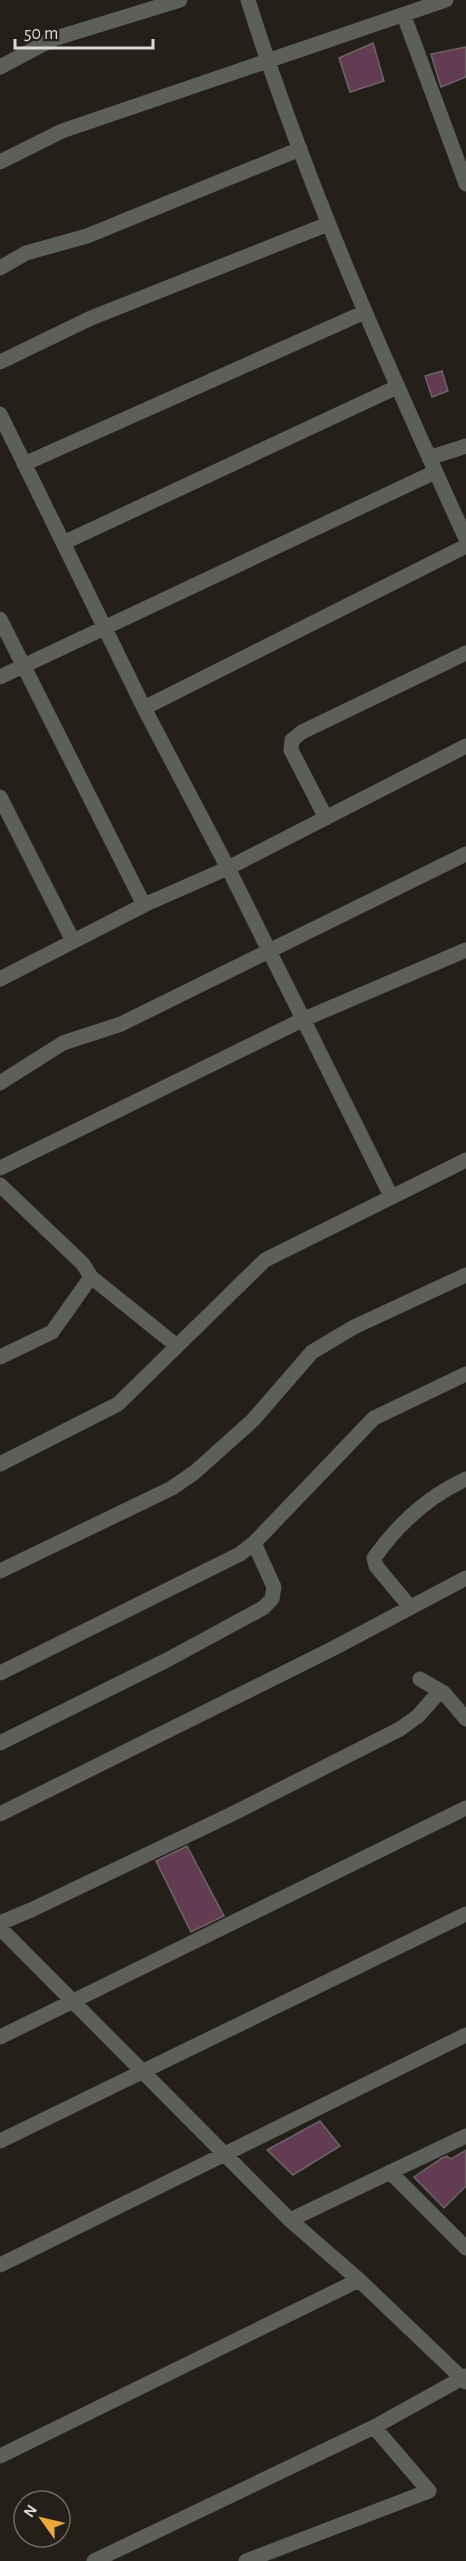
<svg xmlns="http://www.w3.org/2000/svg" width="466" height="2561" viewBox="0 0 466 2561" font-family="'Alegreya Sans',sans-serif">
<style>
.building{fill:#633c53;stroke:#6d6469;stroke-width:1.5}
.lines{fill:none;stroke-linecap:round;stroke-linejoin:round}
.minor{stroke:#5d5f5b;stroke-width:15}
</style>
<rect width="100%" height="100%" fill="#241f18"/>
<!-- building -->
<path class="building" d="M373,43L384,81L350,92L339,58Z
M466,47V77L441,87L431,54Z
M442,371L448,391L432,397L425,376Z
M187,1846L224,1916L191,1932L156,1861Z
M320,2121L340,2146L293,2175L267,2150Z
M466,2150V2186L444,2208L414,2177L442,2158L447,2156L451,2159Z"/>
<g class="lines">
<!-- minor -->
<path class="minor" d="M248,0C306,185 386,363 466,539
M404,16L466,184
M0,67L53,39L180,0
M0,162L62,131L446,0
M0,268L26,253L87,236L300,149
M0,362L91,318L328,224
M0,414L144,708L228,868L391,1196
M429,458L466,446
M24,464L365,312
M63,543L397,387
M0,619L144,905
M0,677L435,472
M144,708L466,546
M0,797L73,941
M326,818L291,750L292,740L302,732L466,653
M0,979L144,905L228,868L466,746
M0,1083L63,1043L121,1024L466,854
M0,1168L302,1020L466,950
M0,1185L83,1264L91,1277L52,1332L0,1357
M91,1277L177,1346
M0,1464L118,1404L265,1260L466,1160
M0,1571L172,1488L195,1472L253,1420L312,1352L354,1327L466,1275
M410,1607L376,1566L374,1558C398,1524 429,1496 466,1479
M0,1673L240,1554L254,1543L374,1418L466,1374
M420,1679L444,1693L466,1719
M0,1743L167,1660L263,1608L272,1599L274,1587L254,1543
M0,1814L334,1648L466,1578
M0,1923L31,1910L230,1815L400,1729L418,1716L440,1691
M0,1928L290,2220L359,2280L466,2382
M0,2037L466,1808
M0,2141L466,1914
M390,2172L466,2248
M290,2220L466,2136
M0,2265L466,2035
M0,2456L359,2280
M94,2561L374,2427L466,2376
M246,2561L429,2491L374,2427"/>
</g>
<!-- north arrow -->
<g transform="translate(42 2519) rotate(304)"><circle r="28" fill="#241f18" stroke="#6e6a64" stroke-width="1.5"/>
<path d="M0-4.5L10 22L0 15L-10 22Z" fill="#eba939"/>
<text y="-9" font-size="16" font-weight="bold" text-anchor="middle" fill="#dddad5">N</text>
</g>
<!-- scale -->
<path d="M15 39v9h138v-9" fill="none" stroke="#dddad5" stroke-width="3"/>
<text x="24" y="39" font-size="18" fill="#dddad5" stroke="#241f18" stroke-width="4.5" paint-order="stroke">50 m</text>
</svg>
